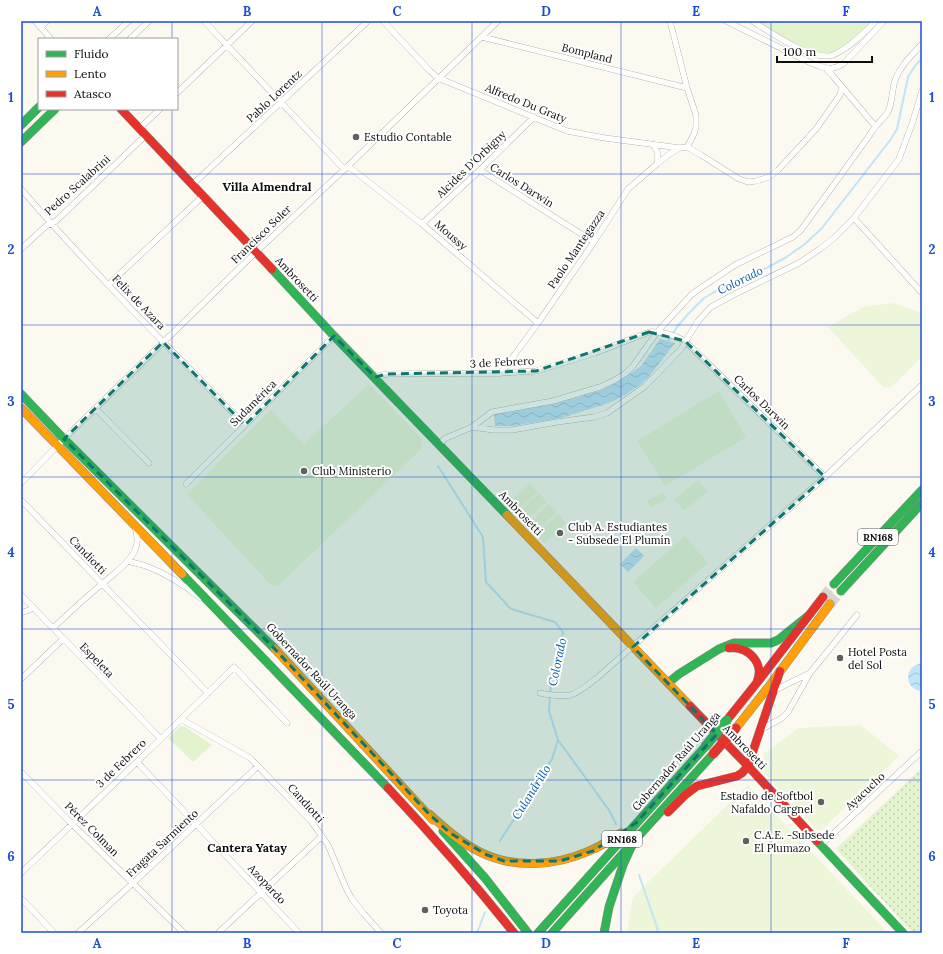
<svg xmlns="http://www.w3.org/2000/svg" width="943" height="954" viewBox="0 0 943 954" font-family="Lora,serif">
<style>
.grass{fill:url(#grass-dots)}
.park{fill:#e2f3cd}
.pitch{fill:#edf6d8}
.water{fill:url(#water-waves)}
.lines{fill:none;stroke-linecap:round;stroke-linejoin:round}
.stream{stroke:#c2e4f9;stroke-width:2}
.highway-tunnel{stroke:#d7d6ce;stroke-width:10;stroke-dasharray:10 5;stroke-linecap:butt}
.street-casing{stroke:#94938f;stroke-width:6}
.fast-casing{stroke:#8b8a86;stroke-width:9}
.slow-casing{stroke:#8b8a86;stroke-width:9}
.jam-casing{stroke:#8b8a86;stroke-width:9}
.street{stroke:#fefefd;stroke-width:5.5}
.fast{stroke:#30b455;stroke-width:8}
.slow{stroke:#ff9f0a;stroke-width:8}
.jam{stroke:#e5322d;stroke-width:8}
.fast-bridge-casing{stroke:#81817c;stroke-width:10;stroke-linecap:butt}
.jam-bridge-casing{stroke:#81817c;stroke-width:10;stroke-linecap:butt}
.fast-bridge{stroke:#30b455;stroke-width:9}
.jam-bridge{stroke:#e5322d;stroke-width:9}
.marked{fill:#0f766e;fill-opacity:0.2;stroke:#0f766e;stroke-width:3;stroke-dasharray:8 5;stroke-linejoin:round}
.grid{fill:none;stroke:#1d4ed8;stroke-width:1;stroke-opacity:0.55}
.poi-dot{fill:#60605c;stroke:#fff;stroke-width:1.5}
.labels{text-anchor:middle;dominant-baseline:central;stroke-width:4;stroke-linejoin:round;paint-order:stroke}
.shield{fill:#fff;stroke:#565656;stroke-width:1}
.shield-label{font-size:10px;font-weight:bold;fill:#0d0d0d}
.street-label{font-size:11px;fill:#0d0d0d;stroke:#fff}
.poi-label{font-size:11px;fill:#0d0d0d;stroke:#fff;text-anchor:start}
.neighbourhood-label{font-size:12px;font-weight:bold;fill:#0d0d0d;stroke:#fff}
.water-label{font-size:12px;font-style:italic;fill:#095eab;stroke:#fff}
.neatline{fill:none;stroke:#1d4ed8;stroke-width:1.5}
.grid-label{font-size:13px;text-anchor:middle;font-weight:bold;fill:#1d4ed8}
</style>
<defs>
<pattern id="grass-dots" width="8" height="8" patternUnits="userSpaceOnUse"><rect width="8" height="8" fill="#e2f3cd"/><path d="M2 2h.1M6 6h.1" fill="none" stroke="#c1cfaf" stroke-width="1.8" stroke-linecap="round"/></pattern>
<pattern id="water-waves" width="16" height="10" patternUnits="userSpaceOnUse"><rect width="16" height="10" fill="#c2e4f9"/><path d="M0 5q4-4 8 0t8 0" fill="none" stroke="#a6c2d4"/></pattern>
</defs>
<rect width="100%" height="100%" fill="#fbf9f0"/>
<!-- grass -->
<path class="grass" d="M922,768V933H913L836,849Z"/>
<!-- park -->
<path class="park" d="M752,21H876L832,56L807,53Z
M184,726L212,745L193,762L168,738L179,727Z"/>
<!-- pitch -->
<path class="pitch" d="M893,303L922,313V357L891,387L884,388L828,327L863,307Z
M369,384L421,438L422,448L278,586L271,585L226,537L187,494L271,410L304,444Z
M719,391L746,437L665,486L637,441Z
M698,480L708,491L684,511L674,499Z
M530,483L538,492L516,512L508,503Z
M663,492L667,499L651,508L647,501Z
M539,493L547,502L525,522L517,513Z
M549,504L557,512L535,532L527,524Z
M558,514L566,523L545,543L537,534Z
M685,536L708,563L656,608L633,582Z
M861,725L899,756L819,832L762,771L764,753L799,728Z
M748,785L888,933H627L633,897Z"/>
<!-- water -->
<path class="water" d="M660,339L675,343L648,378L637,387L616,400L603,405L561,418L512,426H495L494,414L554,404L602,390L631,373L641,366Z
M636,548L644,556L628,572L620,564Z
M922,663V691C904,690 903,666 922,663Z"/>
<g class="lines">
<!-- stream -->
<path class="stream" d="M667,343L677,327L689,313L704,298L718,290L761,271L785,258L805,244L822,228L891,139L897,129L908,77L915,66L922,58
M438,466L483,537L486,582L511,609L555,622L563,632L558,665L551,682L549,711L558,740L609,810L616,824
M500,841L552,759L558,740
M639,875L657,927L658,933
M477,933L485,912"/>
<!-- highway-tunnel -->
<path class="highway-tunnel" d="M823,597L834,584
M830,604L841,591"/>
<defs>
<path id="street" d="M35,21L51,39
M204,21L344,169
M383,21L430,71L438,78L567,131L605,138L680,148L687,147
M670,21L687,88L696,115V127L694,134L687,147
M726,21L811,63L819,66L829,69L837,67L843,64L884,21
M752,21C770,32 812,62 833,55C847,50 865,32 876,21
M41,27L47,21
M482,37L687,88
M109,39L129,21
M130,39L149,21
M824,67L832,75L875,126
M177,93L252,21
M140,128L160,109
M653,144L658,154L657,164
M687,147L701,155L739,179L748,182L756,181L769,177L778,170L816,129L840,95L842,88
M348,166L422,224L538,323
M480,170L594,242
M193,184L368,21
M21,189C92,271 169,348 245,425
M854,218L922,293
M422,224L480,170L534,117
M21,249L46,226L56,221L146,135
M108,285L203,196
M501,373L538,323L594,242L628,189L657,164L671,153L680,148
M375,377L387,374L501,373L536,371L595,353L649,332C661,331 675,335 685,341L825,477
M96,409L149,463
M472,427L494,430H512L557,422L594,417L607,413L644,387L651,380L681,349L698,321L711,307L733,295L799,263L820,249L834,238L854,218L899,159L912,124L922,91
M440,445L444,439L472,427L492,412L553,401L600,387L615,380L626,373L633,366L658,331L691,295L699,289L735,265L793,237L801,230L869,136C871,133 873,129 876,126C880,121 885,117 888,112C892,103 892,93 894,84C898,68 911,56 922,44
M21,483L72,431L256,252L348,166L498,21
M186,484L334,336
M21,500L208,693
M128,561C134,563 140,564 146,566C165,573 184,585 200,598
M21,595L160,738
M21,613L34,608
M53,628C69,613 85,598 102,584C112,575 126,566 133,554C138,546 138,536 135,527
M21,679L63,639
M773,691L810,673
M540,693C550,695 560,697 570,695C579,693 590,683 598,677L825,477L922,385
M181,719L250,758L311,821L328,845L346,888L352,899L364,914L381,933
M762,729L782,718L788,712L810,673L857,615
M137,762L196,824L299,933
M21,772L72,824L184,933
M821,845L922,751
M21,873C92,805 164,737 234,667L287,723
M21,898L54,933
M78,933L132,884L258,766
M218,933L322,836"/>
<path id="fast" d="M21,125L39,107
M21,142L55,109
M272,269L334,336L507,515
M21,394L64,439L275,649
M182,574L388,788
M834,584L922,490
M841,591L922,503
M668,683L679,674L719,649L734,643H771L778,640L808,616
M443,831L485,878L528,933
M817,841L903,933
M538,933L705,747
M552,933L628,848
M604,933L609,907L623,865L634,841L713,754"/>
<path id="slow" d="M21,408L182,574
M507,515L690,706
M275,649L433,820
M736,728L770,685L830,604
M429,814C445,828 461,843 480,852C514,869 555,866 589,851C601,846 611,840 621,833"/>
<path id="jam" d="M121,109L272,269
M729,648C748,646 765,663 757,682
M690,706L748,766L817,841
M727,720L763,675L823,597
M388,788C432,835 474,883 514,933
M668,812L685,795L697,786L737,776L742,773L748,766L780,671"/>
</defs>
<!-- street casing -->
<use href="#street" class="street-casing"/>
<!-- fast casing -->
<use href="#fast" class="fast-casing"/>
<!-- slow casing -->
<use href="#slow" class="slow-casing"/>
<!-- jam casing -->
<use href="#jam" class="jam-casing"/>
<!-- street -->
<use href="#street" class="street"/>
<!-- fast -->
<use href="#fast" class="fast"/>
<!-- slow -->
<use href="#slow" class="slow"/>
<!-- jam -->
<use href="#jam" class="jam"/>
<defs>
<path id="fast-bridge" d="M705,747L727,720"/>
<path id="jam-bridge" d="M713,754L736,728"/>
</defs>
<!-- fast-bridge casing -->
<use href="#fast-bridge" class="fast-bridge-casing"/>
<!-- jam-bridge casing -->
<use href="#jam-bridge" class="jam-bridge-casing"/>
<!-- fast-bridge -->
<use href="#fast-bridge" class="fast-bridge"/>
<!-- jam-bridge -->
<use href="#jam-bridge" class="jam-bridge"/>
</g>
<!-- marked area -->
<path class="marked" d="M649,332L685,341L825,477L633,647L717,734L636,823L593,851L560,861H504L487,855L450,833L429,814L271,645L64,439L163,342L245,425L334,336L375,377L387,374L536,371Z"/>
<!-- grid -->
<path class="grid" d="M172,21V39M322,21V933M472,21V933M621,21V933M771,21V933M172,109V933M21,174H922M21,325H922M21,477H922M21,629H922M21,780H922"/>
<!-- markers -->
<g class="poi-dot">
<circle cx="356" cy="137" r="4"/>
<circle cx="304" cy="471" r="4"/>
<circle cx="560" cy="533" r="4"/>
<circle cx="840" cy="658" r="4"/>
<circle cx="821" cy="802" r="4"/>
<circle cx="746" cy="841" r="4"/>
<circle cx="425" cy="910" r="4"/>
</g>
<g class="labels">
<!-- shield labels -->
<g class="shield">
<rect x="858" y="529" width="40" height="16" rx="3"/>
<rect x="602" y="831" width="40" height="16" rx="3"/>
</g>
<g class="shield-label">
<text x="878" y="537">RN168</text>
<text x="622" y="839">RN168</text>
</g>
<!-- street labels -->
<g class="street-label">
<text transform="translate(587 53) rotate(14)">Bompland</text>
<text transform="translate(274 96) rotate(-43)">Pablo Lorentz</text>
<text transform="translate(526 103) rotate(22)">Alfredo Du Graty</text>
<text transform="translate(471 164) rotate(-44)">Alcides D'Orbigny</text>
<text transform="translate(77 185) rotate(-42)">Pedro Scalabrini</text>
<text transform="translate(522 185) rotate(32)">Carlos Darwin</text>
<text transform="translate(261 234) rotate(-44)">Francisco Soler</text>
<text transform="translate(451 235) rotate(41)">Moussy</text>
<text transform="translate(576 249) rotate(-56)">Paolo Mantegazza</text>
<text transform="translate(297 279) rotate(47)">Ambrosetti</text>
<text transform="translate(139 302) rotate(46)">Felix de Azara</text>
<text transform="translate(502 362) rotate(-3)">3 de Febrero</text>
<text transform="translate(762 402) rotate(44)">Carlos Darwin</text>
<text transform="translate(253 403) rotate(-45)">Sudamérica</text>
<text transform="translate(521 513) rotate(46)">Ambrosetti</text>
<text transform="translate(88 555) rotate(46)">Candiotti</text>
<text transform="translate(97 660) rotate(46)">Espeleta</text>
<text transform="translate(312 671) rotate(47)">Gobernador Raúl Uranga</text>
<text transform="translate(745 747) rotate(46)">Ambrosetti</text>
<text transform="translate(676 761) rotate(-49)">Gobernador Raúl Uranga</text>
<text transform="translate(121 763) rotate(-44)">3 de Febrero</text>
<text transform="translate(865 791) rotate(-43)">Ayacucho</text>
<text transform="translate(306 803) rotate(48)">Candiotti</text>
<text transform="translate(92 829) rotate(45)">Pérez Colman</text>
<text transform="translate(162 843) rotate(-43)">Fragata Sarmiento</text>
<text transform="translate(267 884) rotate(47)">Azopardo</text>
</g>
<!-- poi labels -->
<g class="poi-label">
<text x="364" y="137">Estudio Contable</text>
<text x="312" y="471">Club Ministerio</text>
<text x="568" y="527">Club A. Estudiantes<tspan x="568" dy="13">- Subsede El Plumín</tspan></text>
<text x="848" y="652">Hotel Posta<tspan x="848" dy="13">del Sol</tspan></text>
<text x="813" y="796" text-anchor="end">Estadio de Softbol<tspan x="813" dy="13">Nafaldo Cargnel</tspan></text>
<text x="754" y="835">C.A.E. -Subsede<tspan x="754" dy="13">El Plumazo</tspan></text>
<text x="433" y="910">Toyota</text>
</g>
<!-- neighbourhood labels -->
<g class="neighbourhood-label">
<text x="267" y="186">Villa Almendral</text>
<text x="247" y="847">Cantera Yatay</text>
</g>
<!-- water labels -->
<g class="water-label">
<text transform="translate(740 280) rotate(-26)">Colorado</text>
<text transform="translate(557 662) rotate(-78)">Colorado</text>
<text transform="translate(531 792) rotate(-58)">Culandrillo</text>
</g>
</g>
<!-- border -->
<rect width="943" height="954" fill="none" stroke="#ffffff" stroke-width="44"/>
<!-- legend -->
<rect x="38" y="38" width="140" height="72" fill="#ffffff" stroke="#9e9e9e"/>
<rect x="46" y="51" width="20" height="6" fill="#30b455" stroke="#9e9e9e"/>
<text x="74" y="58" font-size="12" fill="#0d0d0d">Fluido</text>
<rect x="46" y="71" width="20" height="6" fill="#ff9f0a" stroke="#9e9e9e"/>
<text x="74" y="78" font-size="12" fill="#0d0d0d">Lento</text>
<rect x="46" y="91" width="20" height="6" fill="#e5322d" stroke="#9e9e9e"/>
<text x="74" y="98" font-size="12" fill="#0d0d0d">Atasco</text>
<!-- scale -->
<path d="M777 56v6h95v-6" fill="none" stroke="#0d0d0d" stroke-width="2"/>
<text x="783" y="56" font-size="12" fill="#0d0d0d" stroke="#ffffff" stroke-width="3" paint-order="stroke">100 m</text>
<rect x="22" y="22" width="899" height="910" class="neatline"/>
<g class="grid-label">
<text x="97" y="16">A</text>
<text x="247" y="16">B</text>
<text x="397" y="16">C</text>
<text x="546" y="16">D</text>
<text x="696" y="16">E</text>
<text x="846" y="16">F</text>
<text x="11" y="102">1</text>
<text x="932" y="102">1</text>
<text x="11" y="254">2</text>
<text x="932" y="254">2</text>
<text x="11" y="406">3</text>
<text x="932" y="406">3</text>
<text x="11" y="557">4</text>
<text x="932" y="557">4</text>
<text x="11" y="709">5</text>
<text x="932" y="709">5</text>
<text x="11" y="861">6</text>
<text x="932" y="861">6</text>
<text x="97" y="948">A</text>
<text x="247" y="948">B</text>
<text x="397" y="948">C</text>
<text x="546" y="948">D</text>
<text x="696" y="948">E</text>
<text x="846" y="948">F</text>
</g>
</svg>
